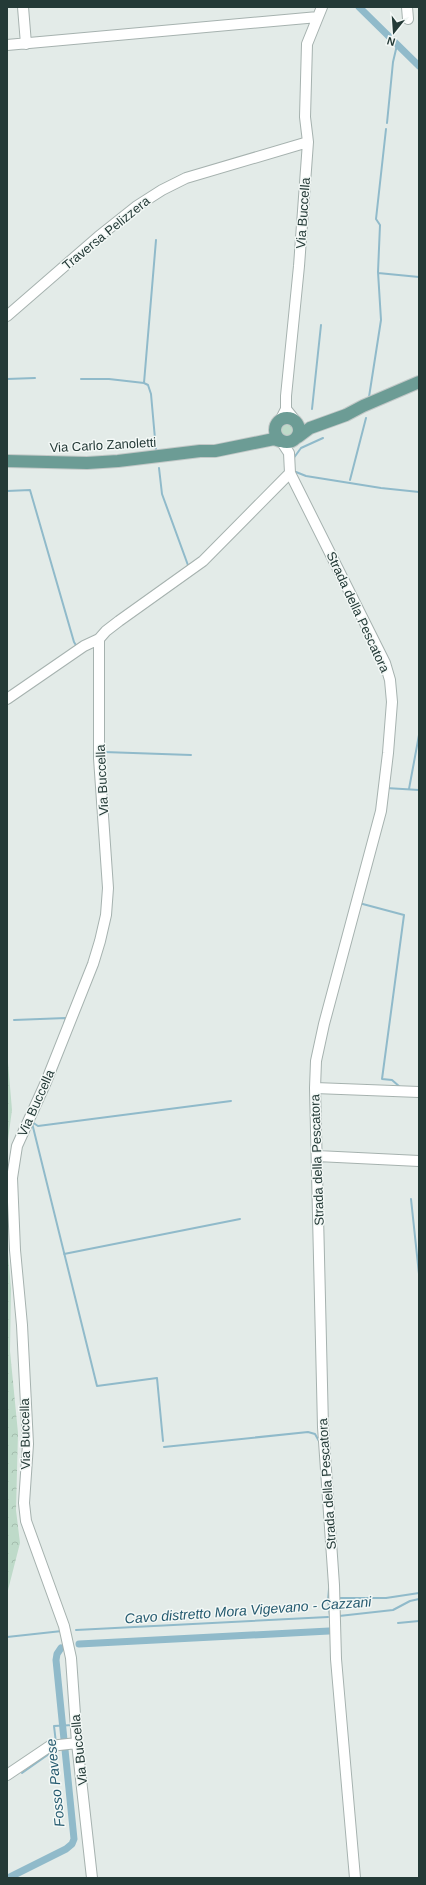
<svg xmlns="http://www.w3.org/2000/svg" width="426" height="1885" viewBox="0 0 426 1885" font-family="Arial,sans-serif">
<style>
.grass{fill:url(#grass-tufts)}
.forest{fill:url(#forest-crowns)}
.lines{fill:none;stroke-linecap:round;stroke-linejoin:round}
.stream{stroke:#90baca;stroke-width:2}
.canal{stroke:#90baca;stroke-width:7}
.minor-casing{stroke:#a6b2af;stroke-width:12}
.major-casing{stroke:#c2c8c7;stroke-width:14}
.minor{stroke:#fff;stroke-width:10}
.major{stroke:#6c9c95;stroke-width:12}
.labels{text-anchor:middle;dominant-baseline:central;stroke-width:3;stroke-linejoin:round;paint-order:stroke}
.street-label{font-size:13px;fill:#243a37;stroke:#f3f8f6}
.water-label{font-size:14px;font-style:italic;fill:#255a6f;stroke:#f3f8f6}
</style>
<defs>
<pattern id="grass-tufts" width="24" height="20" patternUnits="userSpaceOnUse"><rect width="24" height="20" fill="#bedac9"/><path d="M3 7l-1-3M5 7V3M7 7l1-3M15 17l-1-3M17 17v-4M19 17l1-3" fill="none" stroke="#a3bcad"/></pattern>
<pattern id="forest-crowns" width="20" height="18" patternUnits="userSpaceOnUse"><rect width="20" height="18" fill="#bedac9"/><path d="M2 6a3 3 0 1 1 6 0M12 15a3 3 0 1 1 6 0" fill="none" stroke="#a3bcad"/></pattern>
</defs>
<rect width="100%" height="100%" fill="#e3ebe8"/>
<!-- grass -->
<path class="grass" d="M278 430a9 9 0 1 1 18 0a9 9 0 1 1-18 0Z"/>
<!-- forest -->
<path class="forest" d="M7,1051L12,1110L7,1147Z
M7,1241L11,1289L10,1351L18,1433L16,1510L20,1543L7,1594Z"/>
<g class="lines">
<!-- stream -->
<path class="stream" d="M387,123L393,62L397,45
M378,273L419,277
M7,379L35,378
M81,379H109L144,383L148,385L151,394L156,450
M144,383L156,240
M369,397L381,320L378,272L380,225L376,219L386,129
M312,409L321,325
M293,459L301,448L323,438
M159,468L162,494L189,568
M296,472L306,476L381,488L419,492
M350,480L366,418
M7,491L30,490L74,642L77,647
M104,752L191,755
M386,788L419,790
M409,789L419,735
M359,903L404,915L382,1079L392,1080L400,1087
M14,1020L66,1018L64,1024
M32,1122L38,1126L231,1101
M32,1123L97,1386L157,1378L163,1441
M411,1199L419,1274
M64,1254L240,1219
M164,1447L308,1432L315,1434L320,1443
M329,1589L328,1600L331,1624
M337,1598H386L419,1593
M339,1616L393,1610L410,1601L419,1599
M398,1623L419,1621
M76,1630L328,1617
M7,1637L62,1631
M82,1740L83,1749
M56,1743L54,1726L73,1725
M22,1773L56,1749"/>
<!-- canal -->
<path class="canal" d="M359,7L419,66
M79,1644L329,1631
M8,1878L66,1849L72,1844L74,1839L56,1660L57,1654L61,1648"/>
<defs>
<path id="minor" d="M23,7L26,44
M407,7L408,19
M7,45L318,17
M7,316L98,237L137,206L162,190L186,178L308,142
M286,409L294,419
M280,421L286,409V396L299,266L308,142L305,117L307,44L322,7
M290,473L385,663L390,680L392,702L388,753L381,811L324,1024L316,1061L315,1088L323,1427L334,1585L336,1659L355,1878
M7,699L84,646L99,639
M315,1088L419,1092
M317,1156L419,1161
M7,1775L50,1746L77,1743
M92,1878L77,1743L71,1658L64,1626L26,1521L24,1503L28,1444L22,1325L15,1250L12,1178L17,1146L46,1082L93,964L100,941L106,915L108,888L99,758V639L106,631L119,621L203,561L290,473L289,453L281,441"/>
<path id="major" d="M275 430a12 12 0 1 1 24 0a12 12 0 1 1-24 0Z
M298,437L310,428L346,415L363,406L419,382
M7,461L87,463L118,461L200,451H215L274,439L280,441"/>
</defs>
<!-- minor casing -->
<use href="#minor" class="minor-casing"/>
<!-- major casing -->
<use href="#major" class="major-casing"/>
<!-- minor -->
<use href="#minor" class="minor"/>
<!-- major -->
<use href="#major" class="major"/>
</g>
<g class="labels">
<!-- street labels -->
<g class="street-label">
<text transform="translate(303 213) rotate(-86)">Via Buccella</text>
<text transform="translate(106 233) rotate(-39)">Traversa Pelizzera</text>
<text transform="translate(103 445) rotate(-3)">Via Carlo Zanoletti</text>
<text transform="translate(358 612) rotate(65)">Strada della Pescatora</text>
<text transform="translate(102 780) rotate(-93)">Via Buccella</text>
<text transform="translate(36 1103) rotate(-66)">Via Buccella</text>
<text transform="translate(317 1160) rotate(-92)">Strada della Pescatora</text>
<text transform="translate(25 1434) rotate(-91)">Via Buccella</text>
<text transform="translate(327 1484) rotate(-94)">Strada della Pescatora</text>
<text transform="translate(79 1750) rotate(-96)">Via Buccella</text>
</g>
<!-- water labels -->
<g class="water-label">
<text transform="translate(248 1610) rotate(-4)">Cavo distretto Mora Vigevano - Cazzani</text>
<text transform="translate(55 1783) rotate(-96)">Fosso Pavese</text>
</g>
</g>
<!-- border -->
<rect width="426" height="1885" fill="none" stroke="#243a37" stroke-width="16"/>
<!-- north arrow -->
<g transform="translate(394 32) rotate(197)" stroke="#f3f8f6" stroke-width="3" paint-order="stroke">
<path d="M0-3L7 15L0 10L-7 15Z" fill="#243a37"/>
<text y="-6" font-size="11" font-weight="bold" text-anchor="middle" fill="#243a37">N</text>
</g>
</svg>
